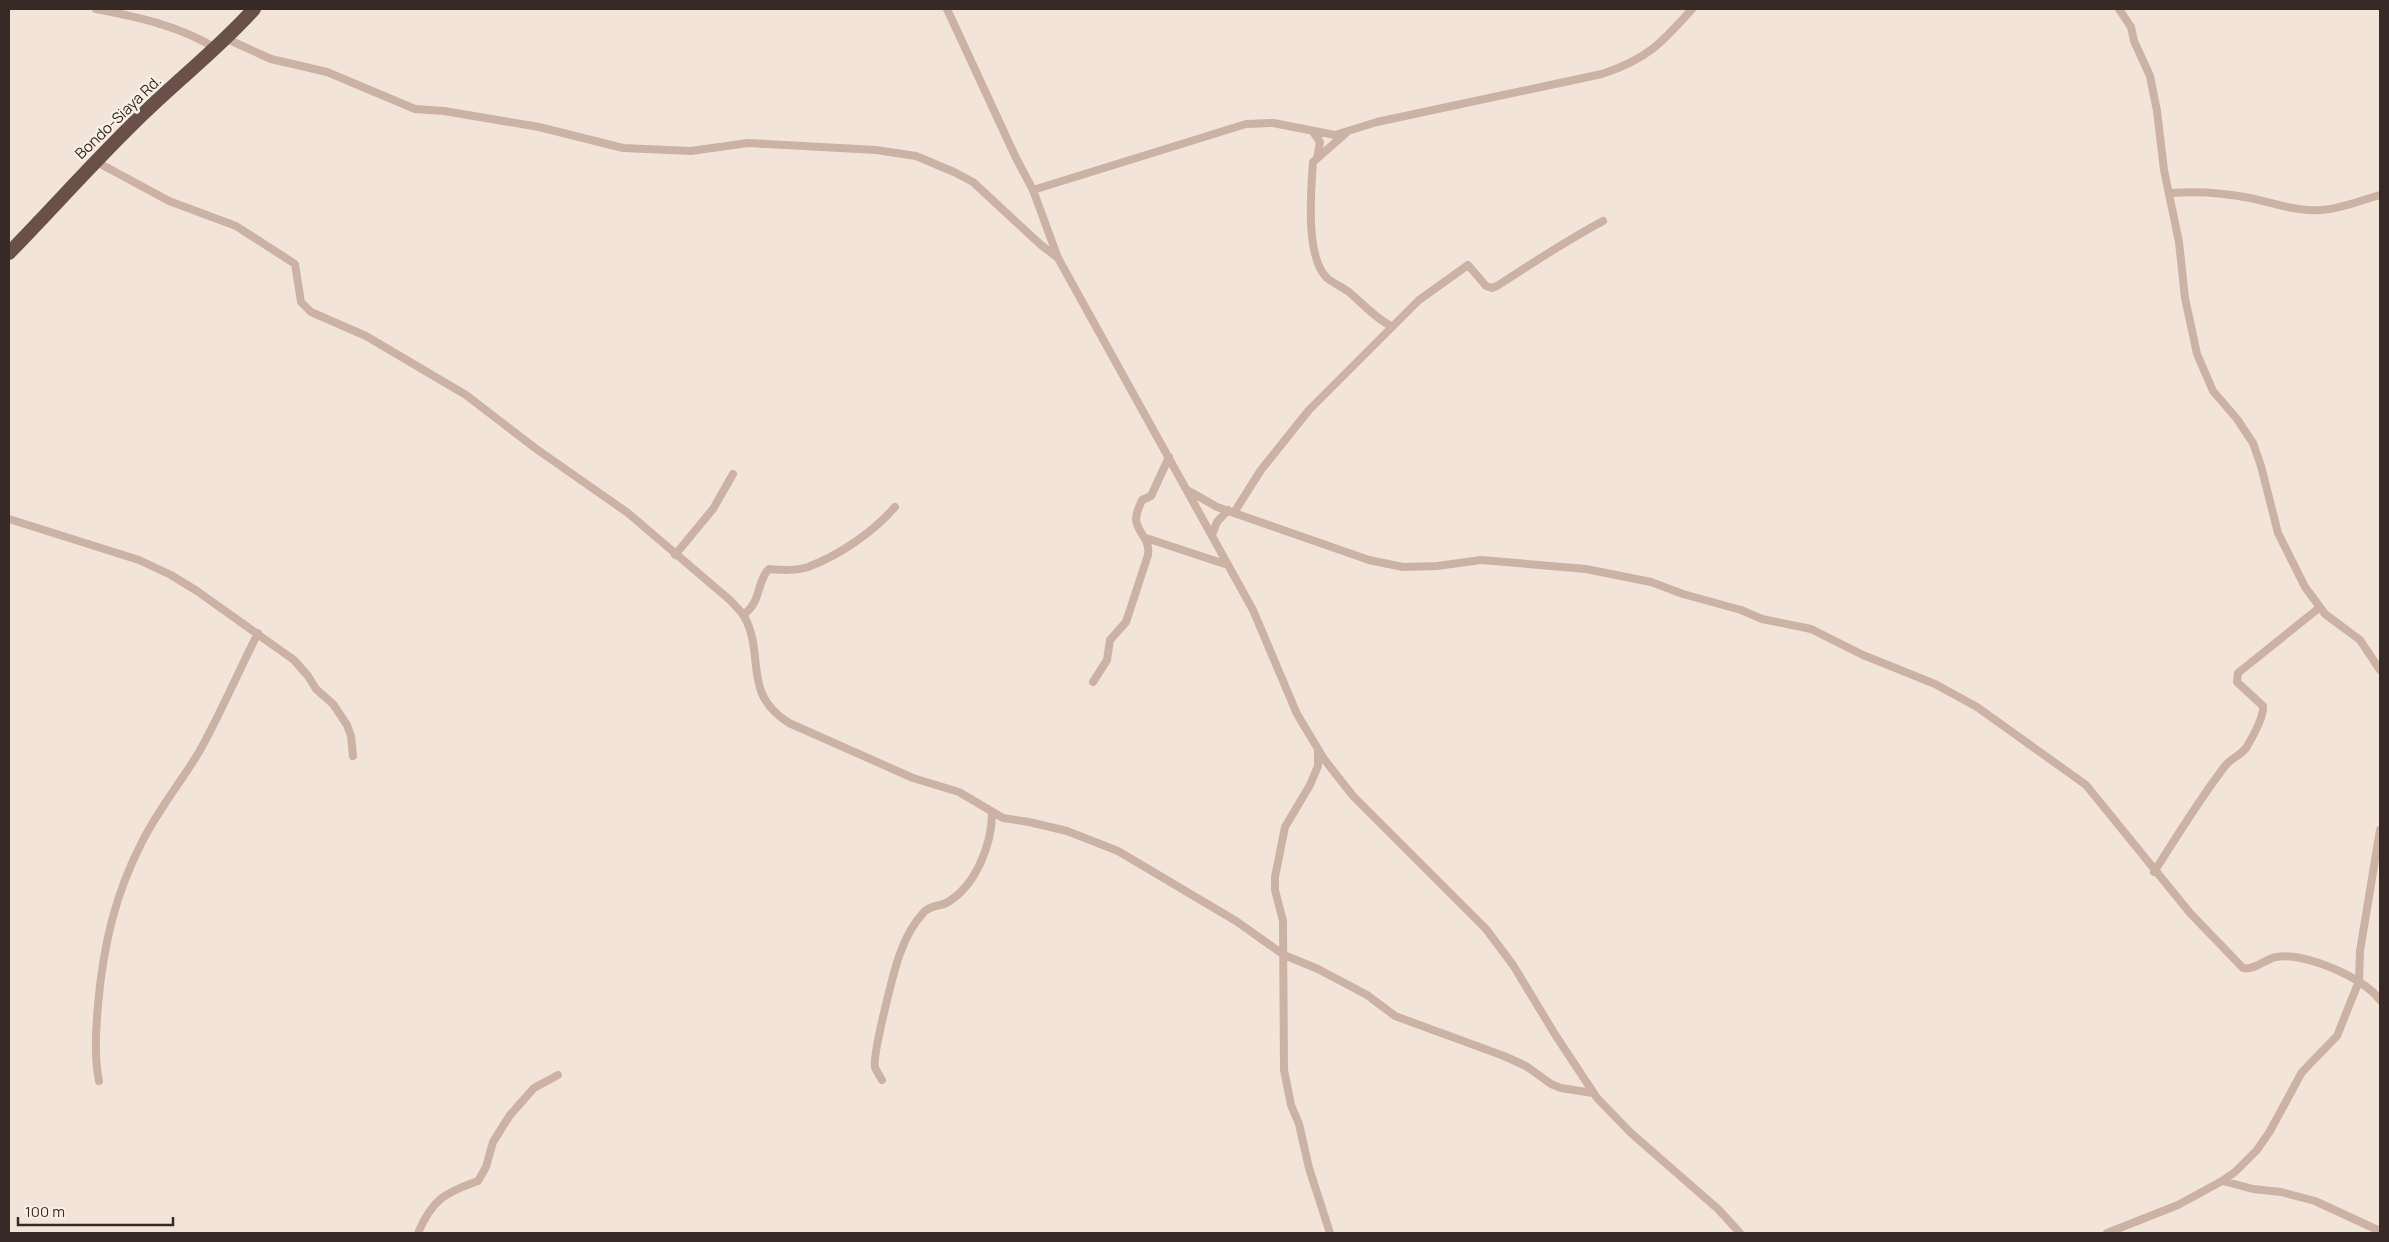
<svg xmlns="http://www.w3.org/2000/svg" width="2389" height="1242" viewBox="0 0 2389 1242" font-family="Manrope,sans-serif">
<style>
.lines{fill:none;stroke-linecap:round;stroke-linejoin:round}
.minor{stroke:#ccb2a4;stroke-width:8}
.trunk{stroke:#695049;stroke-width:14}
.labels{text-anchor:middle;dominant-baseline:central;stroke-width:5;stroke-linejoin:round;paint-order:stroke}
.street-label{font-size:15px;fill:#372a26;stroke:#faefe5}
</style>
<rect width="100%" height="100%" fill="#f3e4d9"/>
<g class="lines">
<!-- minor -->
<path class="minor" d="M96,9C138,17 180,26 217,49
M947,9L1016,158L1033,190L1058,258L1253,610L1297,714L1324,759L1353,796L1486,929L1513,965L1556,1036L1597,1098L1631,1133L1718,1209L1740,1233
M2119,9L2131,27L2134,41L2150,76L2157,111L2164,170L2179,242L2185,298L2197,354L2213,391L2237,419L2253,443L2261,466L2278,533L2305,587L2325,614L2360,640L2380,670
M227,39L271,59L327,72L415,109L444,111L539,127L623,148L691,151L748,143L876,150L916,156L954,172L973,182L1041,245L1058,258
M1313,132L1320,142L1317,158
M1346,133L1313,162C1311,190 1305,257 1327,278C1333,283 1342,287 1349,292C1363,304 1375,318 1391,326
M95,161L169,201L236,226L295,264L301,302L311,312L366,336L466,395L535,448L628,513L731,601C735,606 741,611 744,616C766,656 741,693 789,723L913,778L959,792L1003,818L1029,822L1067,831L1118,851L1236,921L1284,955L1318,969L1367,995L1395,1016L1504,1056L1526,1066L1551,1084L1561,1088L1593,1093
M1033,190L1246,124L1273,123L1335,135L1377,122L1602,74C1647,59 1661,44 1692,9
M2170,193C2196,191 2225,193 2250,198C2274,203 2297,212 2321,210C2342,209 2361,200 2380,195
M1189,491L1217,507L1369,560L1403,567L1437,566L1481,560L1586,569L1651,582L1683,594L1741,610L1762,619L1811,629L1863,655L1935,684L1977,707L2086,785L2190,913L2243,968C2254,971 2265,959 2276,957C2304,952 2363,977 2380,1000
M1235,511L1261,470L1309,410L1419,300L1468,265L1486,286L1492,288L1497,286C1532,263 1566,241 1603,221
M9,519L139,560L171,575L197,591L294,660L308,676L316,689L333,704L347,725L351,736L353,756
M1212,535L1217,522L1228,510
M1146,538L1228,565
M675,555L713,509L733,474
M743,615C762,602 756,582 769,569C782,570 796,571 808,567C840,555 873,532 895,507
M1093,682L1107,660L1110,640L1126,622L1148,555C1150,540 1141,536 1137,524C1134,517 1139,507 1142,500L1151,496L1169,457
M1318,750V766L1310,785L1285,827L1275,877V890L1283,921L1284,1070L1291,1105L1299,1124L1309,1168L1330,1233
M2154,872C2177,836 2199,800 2225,766C2231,758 2240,756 2246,748C2252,738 2264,718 2263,706L2237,682L2238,673L2319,608
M882,1080C880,1076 876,1071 875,1067C872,1056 895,965 901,951C906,937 914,923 924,912C932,904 940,907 948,902C976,885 992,844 992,813
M99,1081C94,1056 96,1030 98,1005C103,947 115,894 142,842C158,810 181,782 199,752C221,713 238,672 258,633
M2223,1181L2253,1189L2281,1192L2315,1201L2380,1231
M418,1233C432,1200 444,1193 478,1181L486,1167L493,1142L510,1115L534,1088L558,1075
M2107,1233L2178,1205L2222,1181L2235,1172L2257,1150L2270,1131L2302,1072L2337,1036L2359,981L2360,951L2380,830"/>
<!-- trunk -->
<path class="trunk" d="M9,253C54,207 97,158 144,113C180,78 220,47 254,9"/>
</g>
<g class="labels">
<!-- street labels -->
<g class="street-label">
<text transform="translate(118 117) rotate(-44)">Bondo-Siaya Rd.</text>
</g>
</g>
<!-- border -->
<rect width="2389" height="1242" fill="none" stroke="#372a26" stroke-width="20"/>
<!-- scale -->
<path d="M18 1217v8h155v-8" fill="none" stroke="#372a26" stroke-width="2.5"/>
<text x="25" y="1217" font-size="15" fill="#372a26" stroke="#faefe5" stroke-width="4" paint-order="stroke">100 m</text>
</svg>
